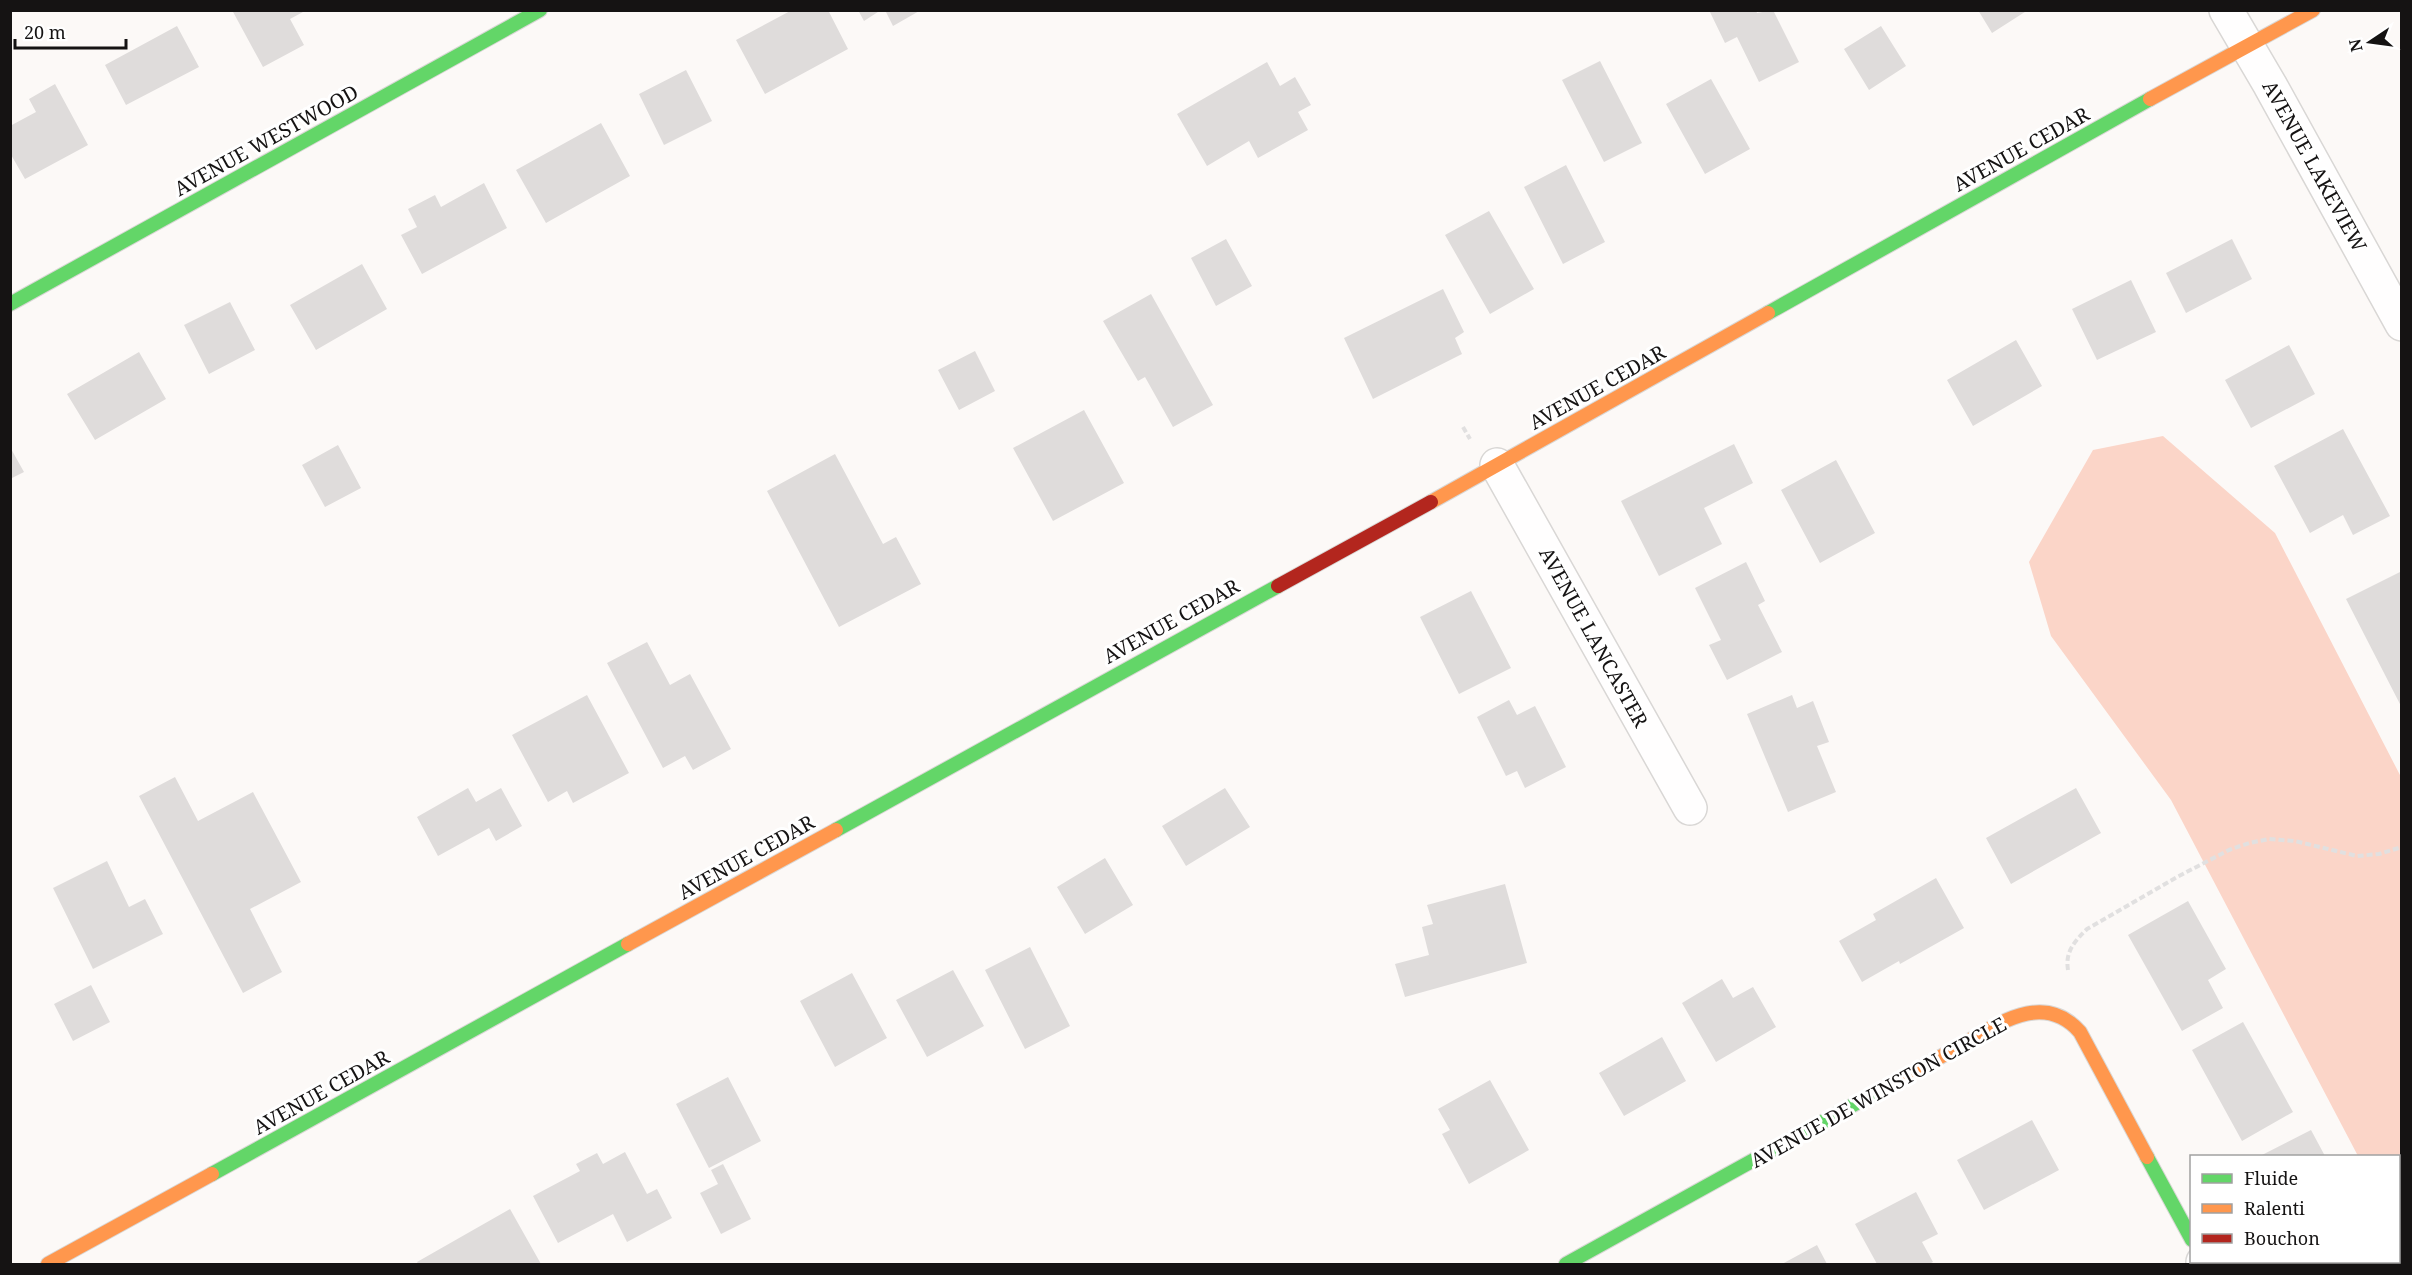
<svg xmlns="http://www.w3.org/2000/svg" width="2412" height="1275" viewBox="0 0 2412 1275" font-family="'Noto Serif',serif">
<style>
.green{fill:#fbd5c8}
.building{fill:#dfdcdb}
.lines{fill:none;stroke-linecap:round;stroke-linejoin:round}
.street-casing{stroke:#d9d7d5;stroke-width:36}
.fast-casing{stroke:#d9d7d5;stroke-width:16}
.slow-casing{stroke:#d9d7d5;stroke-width:16}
.jam-casing{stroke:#d9d7d5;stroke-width:16}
.path{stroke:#e1e0e0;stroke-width:4;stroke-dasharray:6 3;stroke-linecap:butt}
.street{stroke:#fffefe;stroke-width:33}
.fast{stroke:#63d668;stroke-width:14}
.slow{stroke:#ff974d;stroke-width:14}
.jam{stroke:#b3261e;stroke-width:14}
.labels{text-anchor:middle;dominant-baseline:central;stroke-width:6;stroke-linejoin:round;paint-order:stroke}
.street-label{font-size:20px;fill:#151313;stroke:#fff}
</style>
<rect width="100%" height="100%" fill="#fcf9f7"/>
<!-- green -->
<path class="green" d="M2163,436L2275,533L2401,777V1240L2398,1235V1156H2358L2171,800L2051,636L2029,562L2093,450Z"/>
<!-- building -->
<path class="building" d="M232,10H302L303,12L290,19L304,45L263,67Z
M792,10H828L848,49L765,94L736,40Z
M858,10H881L864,21Z
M885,10H921L893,26Z
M1709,10H1756L1757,13L1773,10L1799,62L1759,82L1737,37L1725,43Z
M1978,10H2028L1992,33Z
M177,26L199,67L126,105L105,65Z
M1881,26L1906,66L1869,90L1844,49Z
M1600,61L1642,143L1604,162L1562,80Z
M1267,62L1280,86L1295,77L1311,105L1298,112L1308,130L1258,158L1249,141L1207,166L1177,114Z
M686,70L712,121L664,145L639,94Z
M1711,79L1750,149L1705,174L1666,104Z
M55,84L88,145L25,179L10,153V126L36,112L29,99Z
M601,123L630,176L546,223L516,170Z
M1566,165L1605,242L1563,264L1524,187Z
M484,183L507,228L422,274L401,235L417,227L408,209L435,195L441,207Z
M1489,211L1534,289L1490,314L1445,235Z
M1226,239L1252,286L1216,306L1191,258Z
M2232,239L2252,279L2186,313L2166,273Z
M362,264L387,309L316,350L290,305Z
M2131,280L2156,332L2097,360L2072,309Z
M1443,289L1464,332L1455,338L1462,354L1373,399L1344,338Z
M1151,294L1213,405L1173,427L1145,377L1138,381L1103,321Z
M230,302L255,350L209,374L184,325Z
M2016,340L2042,386L1973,426L1947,380Z
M2289,345L2315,394L2251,428L2225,380Z
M975,351L995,391L959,410L938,370Z
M139,352L166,399L95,440L67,394Z
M1084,410L1124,483L1053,521L1013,448Z
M2343,429L2390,516L2353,535L2343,515L2310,533L2274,466Z
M1734,444L1753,483L1704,508L1722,544L1659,576L1621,501Z
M338,445L361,488L325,507L302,465Z
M10,447L24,472L10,479Z
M835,454L883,544L896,537L921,584L839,627L767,491Z
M1836,460L1875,533L1820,563L1781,490Z
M1746,562L1765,601L1758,605L1782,652L1727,680L1709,645L1721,640L1695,588Z
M2402,571V708L2346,599Z
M1471,591L1511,668L1459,694L1420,617Z
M647,642L670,685L690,674L731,749L693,770L685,756L663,768L607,663Z
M587,695L629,773L573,803L567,791L548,802L512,735Z
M1792,695L1797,708L1813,701L1829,742L1817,746L1836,792L1788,812L1747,714Z
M1509,700L1517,715L1535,706L1566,767L1525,788L1517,771L1506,776L1477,717Z
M175,777L198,821L253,792L301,882L250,909L282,972L243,993L139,796Z
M468,788L476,802L501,788L522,826L496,841L489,828L438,856L417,817Z
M1225,788L1250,827L1186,866L1162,826Z
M2076,788L2101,833L2011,884L1986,838Z
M1105,858L1133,905L1085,934L1057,887Z
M107,861L129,907L145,899L163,934L93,969L53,888Z
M1936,878L1964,928L1900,964L1899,961L1862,982L1839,941L1876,920L1873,914Z
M1505,884L1527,963L1405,997L1395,964L1429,955L1422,927L1433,924L1427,905Z
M2188,901L2226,969L2208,980L2223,1008L2182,1031L2128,935Z
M1030,947L1070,1026L1025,1049L985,970Z
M953,970L984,1026L927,1057L896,1000Z
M852,973L887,1038L835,1067L800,1001Z
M1722,979L1733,998L1753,987L1776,1027L1716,1062L1682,1003Z
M91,985L110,1022L73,1041L54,1004Z
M2243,1022L2293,1112L2242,1141L2192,1050Z
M1662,1037L1686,1081L1624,1116L1599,1073Z
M728,1077L761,1141L709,1168L676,1104Z
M1490,1080L1529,1150L1469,1184L1442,1134L1450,1130L1438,1109Z
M2032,1120L2059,1170L1984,1210L1957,1160Z
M2311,1130L2325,1156H2260Z
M625,1152L647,1194L657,1189L672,1218L627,1242L613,1214L558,1243L533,1196L580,1171L576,1164L597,1153L603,1164Z
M723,1164L751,1219L721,1234L700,1193L718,1184L711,1170Z
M1916,1192L1938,1234L1922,1242L1933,1262L1929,1264H1877L1855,1224Z
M510,1209L541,1264H418L417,1262Z
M1817,1245L1827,1264H1782Z
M2361,1262H2384L2385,1264H2356Z"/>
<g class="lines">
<defs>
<path id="street" d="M2226,10L2270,85L2402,324
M1497,465L1690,808
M2203,1262L2205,1264"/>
<path id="fast" d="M10,304L540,10
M1768,313L2150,99
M836,830L1278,586
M2147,1157L2192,1240
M212,1174L628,944
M1566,1264L1891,1084"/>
<path id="slow" d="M2150,99L2313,10
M1431,502L1768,313
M628,944L836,830
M1891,1084C1914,1071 1937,1059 1960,1046C1997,1025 2043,990 2080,1032L2147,1157
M48,1264L212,1174"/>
<path id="jam" d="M1278,586L1431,502"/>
</defs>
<!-- street casing -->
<use href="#street" class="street-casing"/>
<!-- fast casing -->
<use href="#fast" class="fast-casing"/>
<!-- slow casing -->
<use href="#slow" class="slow-casing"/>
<!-- jam casing -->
<use href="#jam" class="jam-casing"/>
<!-- path -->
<path class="path" d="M1463,427L1470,439
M2068,970C2065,952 2074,942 2087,929L2177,877L2229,850L2249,843L2269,839L2295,841L2357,856L2379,854L2402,847"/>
<!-- street -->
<use href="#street" class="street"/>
<!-- fast -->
<use href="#fast" class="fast"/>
<!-- slow -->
<use href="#slow" class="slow"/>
<!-- jam -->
<use href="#jam" class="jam"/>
</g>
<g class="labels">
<!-- street labels -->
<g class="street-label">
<text transform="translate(266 140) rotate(-29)">AVENUE WESTWOOD</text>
<text transform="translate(2021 149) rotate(-29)">AVENUE CEDAR</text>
<text transform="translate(2315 166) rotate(61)">AVENUE LAKEVIEW</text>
<text transform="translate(1597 387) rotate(-29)">AVENUE CEDAR</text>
<text transform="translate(1171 621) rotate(-29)">AVENUE CEDAR</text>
<text transform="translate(1594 637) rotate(61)">AVENUE LANCASTER</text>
<text transform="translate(746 857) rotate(-29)">AVENUE CEDAR</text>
<text transform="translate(321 1092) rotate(-29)">AVENUE CEDAR</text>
<text transform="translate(1878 1092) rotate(-29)">AVENUE DE WINSTON CIRCLE</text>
</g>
</g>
<!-- border -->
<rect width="2412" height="1275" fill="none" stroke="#151313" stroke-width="24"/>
<!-- legend -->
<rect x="2190" y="1155" width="210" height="108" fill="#ffffff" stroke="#a1a1a1" stroke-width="1.5"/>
<rect x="2202" y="1174" width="30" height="9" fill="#63d668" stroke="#a1a1a1" stroke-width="1.5"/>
<text x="2244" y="1185" font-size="18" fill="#151313">Fluide</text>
<rect x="2202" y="1204" width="30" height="9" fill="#ff974d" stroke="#a1a1a1" stroke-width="1.5"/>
<text x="2244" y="1215" font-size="18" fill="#151313">Ralenti</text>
<rect x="2202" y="1234" width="30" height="9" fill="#b3261e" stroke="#a1a1a1" stroke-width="1.5"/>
<text x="2244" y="1245" font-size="18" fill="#151313">Bouchon</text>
<!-- north arrow -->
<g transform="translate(2370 42) rotate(257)" stroke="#ffffff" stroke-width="4.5" paint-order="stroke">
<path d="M0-4.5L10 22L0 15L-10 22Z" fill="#151313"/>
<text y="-9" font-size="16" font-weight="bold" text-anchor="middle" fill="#151313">N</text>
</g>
<!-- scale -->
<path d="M15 39v9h111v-9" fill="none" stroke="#151313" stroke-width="3"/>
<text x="24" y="39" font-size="18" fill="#151313" stroke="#ffffff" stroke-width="4.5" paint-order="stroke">20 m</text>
</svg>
